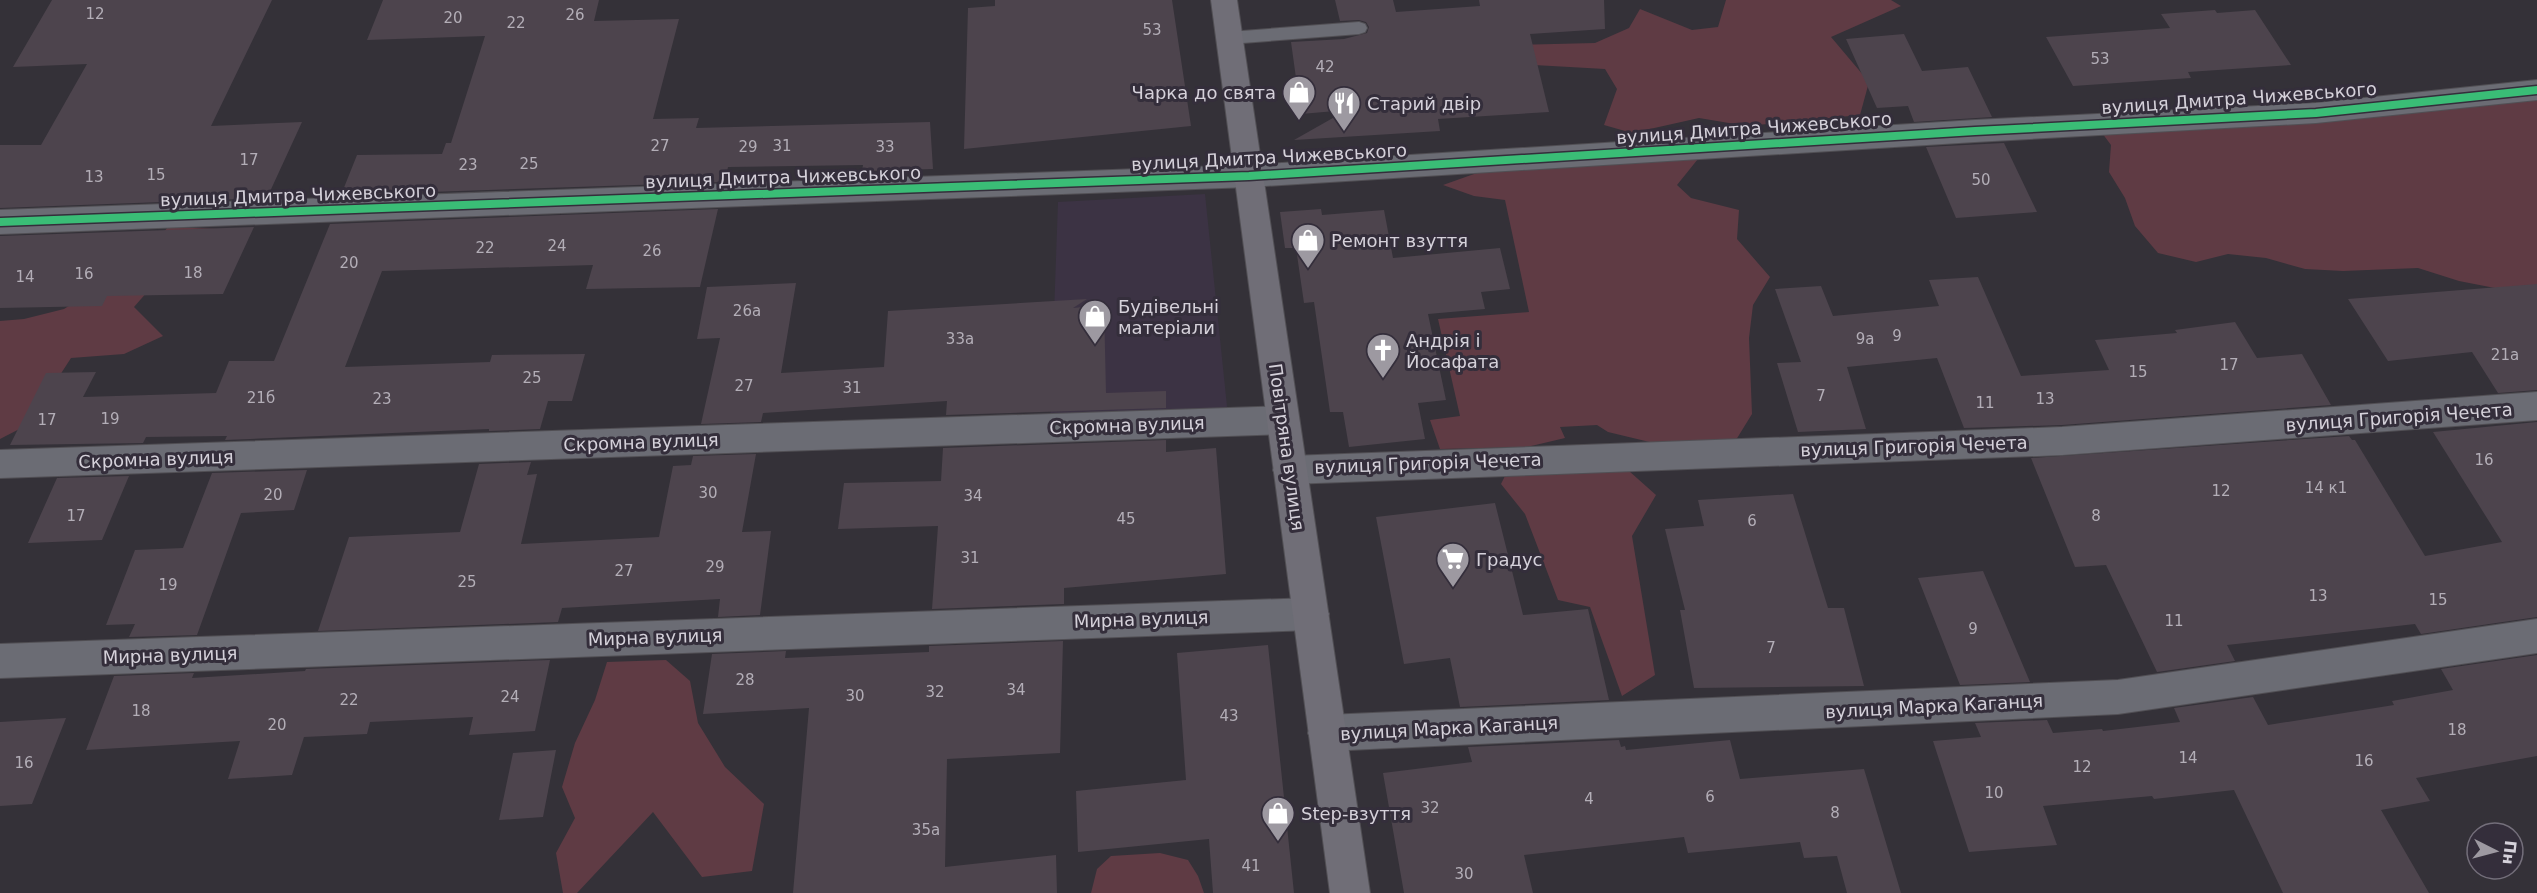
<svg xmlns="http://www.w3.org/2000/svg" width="2537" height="893" viewBox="0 0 2537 893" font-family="'DejaVu Sans',sans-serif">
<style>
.built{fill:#3c3344}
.green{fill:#5f3b44}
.building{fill:#4d444d}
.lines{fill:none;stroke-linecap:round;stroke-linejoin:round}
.lane-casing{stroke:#514f54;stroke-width:2}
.street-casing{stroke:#514f54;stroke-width:2}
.secondary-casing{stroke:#514f54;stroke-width:2}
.lane{fill:#6b6c74;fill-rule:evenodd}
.street{fill:#6b6c74;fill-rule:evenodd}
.secondary{fill:#706e77;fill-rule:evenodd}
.cycleway-casing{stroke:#342e3b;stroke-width:11}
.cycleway{stroke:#3abd76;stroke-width:8}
.labels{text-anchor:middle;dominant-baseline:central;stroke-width:6;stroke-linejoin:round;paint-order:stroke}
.number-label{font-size:15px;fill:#b3aeb7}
.poi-label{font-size:18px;fill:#d5d1da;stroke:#342e3b;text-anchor:start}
.street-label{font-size:18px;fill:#d5d1da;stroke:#342e3b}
</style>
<rect width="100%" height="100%" fill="#343138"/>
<!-- built -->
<path class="built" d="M1205,194L1228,416L1050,426L1058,202Z"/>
<!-- green -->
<path class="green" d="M1726,0H1891L1901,6L1831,37L1869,82L1860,115L1747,126L1699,118L1632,133L1604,125L1617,89L1605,69L1534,65L1519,45L1595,43L1629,28L1640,9L1692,30L1718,27Z
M2537,86V307L2500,289L2459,281L2418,268L2343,271L2305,269L2266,258L2228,254L2196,262L2158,253L2135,226L2125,198L2109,172L2111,145L2096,125Z
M1706,149L1677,185L1691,198L1739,210L1737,239L1770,277L1753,305L1749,338L1752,414L1731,448L1662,445L1608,432L1597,425L1560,427L1565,438L1527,447L1440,449L1430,420L1460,416L1438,319L1529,312L1505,200L1474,196L1443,185L1505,163Z
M168,227L218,229L155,283L134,307L163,336L124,354L71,358L51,389L35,421L0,439V321L24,319L64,309L139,261Z
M1568,468L1629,471L1656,495L1632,536L1655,675L1622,696L1590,607L1558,600L1525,514L1501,484L1505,476Z
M666,660L690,681L698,723L725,767L764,804L752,871L702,877L653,812L577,893H563L556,853L575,818L562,787L575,743L595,700L607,662Z
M1160,853L1188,860L1198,876L1204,893H1091L1097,869L1111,856Z"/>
<!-- building -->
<path class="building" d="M52,0H272L211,126L302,122L267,198L0,208V145H41L87,64L13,67Z
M383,0H599L594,21L679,19L653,119L699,118L696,128L930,122L933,169L862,171L863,165L728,167L725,182L341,195L357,155L442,154L446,143H451L485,36L367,40Z
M995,0H1172L1191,126L964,149L968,8L995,6Z
M1335,0H1393L1396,12L1480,6L1479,0H1604L1605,29L1530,34L1549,112L1438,119L1440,131L1294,140L1347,110L1301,114L1291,42L1344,39L1367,33L1369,27L1366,22L1359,20L1340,21Z
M2215,10L2217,13L2255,10L2291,65L2188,72L2191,78L2073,86L2046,37L2170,28L2161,14Z
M1904,34L1922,71L1968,67L1992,117L1914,122L1908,106L1877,108L1846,39Z
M2004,143L2037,212L1956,218L1926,147Z
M718,209L700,287L586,289L593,265L382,271L345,367L490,362L492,355L585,354L572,401H548L540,429L489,431V429L225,440L227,436L146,437L143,443L10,445L46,373L96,372L83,397L216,393L229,361H274L330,224Z
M1321,209L1322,215L1384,210L1393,258L1500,248L1510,289L1481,292L1485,309L1428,314L1446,400L1418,403L1425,439L1349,447L1343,412H1330L1314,302L1304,303L1296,248H1285L1280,212Z
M254,227L223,294L107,296L102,306L0,308V236Z
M1978,277L2021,376L2109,370L2095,340L2177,333L2175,330L2235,322L2257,358L2302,354L2331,405L2062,425L1964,428L1937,358L1847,367L1866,429L1798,432L1777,363L1801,362L1775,289L1821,286L1833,316L1939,306L1929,280Z
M796,283L781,373L884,367L888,311L1087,299L1073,308L1104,305L1106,393L1166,391V408L946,415L947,401L763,413L761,422L701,424L720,338L697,339L707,287Z
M2537,284V390L2498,393L2472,352L2388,361L2348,299Z
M2537,422V617L2421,634L2415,624L2227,645L2235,661L2157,672L2106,565L2075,567L2031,458L2349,436L2352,440H2355L2425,556L2502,542L2433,432Z
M1166,440V452L1216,448L1226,574L1064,588V604L932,609L938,526L838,529L844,483L941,481L943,448Z
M756,454L742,532L771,531L760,615L718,617L720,599L562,608L558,622L318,631L349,537L460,532L479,464L531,462L527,475L537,474L521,544L659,537L673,466L691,465L693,456Z
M307,470L294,510L241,513L197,635L129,637L135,624L106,625L135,550L183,548L212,473Z
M129,476L102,540L28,543L57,478Z
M1793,494L1828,608H1844L1864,686L1694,688L1680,610H1685L1665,529L1704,526L1698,500Z
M1495,503L1523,615L1588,609L1609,700L1460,707L1450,658L1404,664L1376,517Z
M1983,571L2030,682L1960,685L1918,578Z
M1063,641L1060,753L947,759L945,867L1056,855L1057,893H793L809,708L703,714L712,654L786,651L785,658L929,652V646Z
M1268,645L1294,893H1213L1209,839L1078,852L1076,791L1186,780L1177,653Z
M2537,655V756L2416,778L2430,801L2381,810L2429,893H2283L2234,790L2154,799L2152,796L2043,806L2057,845L1969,852L1933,741L1981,737L1975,723L2047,720L2053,733L2102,729L2103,731L2180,722L2174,708L2253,697L2268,725L2394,705L2392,701L2453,690L2441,669Z
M550,660L535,731L469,735L473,717L370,722L367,734L304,737L292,775L228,779L240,741L86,750L114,676L194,673L192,678L305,671L306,669Z
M66,718L32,804L0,806V722Z
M1619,740L1621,747L1625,746L1626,750L1730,740L1740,779L1864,769L1901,893H1847L1837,856L1804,858L1800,842L1688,853L1684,837L1524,855L1533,893H1404L1383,773L1472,762L1468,747Z
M556,750L543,817L499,820L513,753Z"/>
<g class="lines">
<defs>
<path id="lane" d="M1359,22L1365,24L1367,28L1365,32L1359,34L1229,44L1223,42L1221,38L1223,34L1229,32Z"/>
<path id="street" d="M2537,80V100L2316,123L1975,142L1249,187L0,234V210L1249,165L1975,120L2316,103Z
M2537,392V420L2062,455L1290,484L1278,480L1273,470L1278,460L1290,456L2062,427Z
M1283,406L1295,410L1299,420L1295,430L1283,434L0,478V450Z
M1311,598L1323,603L1329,614L1323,625L1311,630L0,678V644Z
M2537,619V653L2118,714L1327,751L1314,746L1308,733L1314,720L1327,715L2118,680Z"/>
<path id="secondary" d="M1211,0H1237L1370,893H1330Z"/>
</defs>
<!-- lane casing -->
<use href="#lane" class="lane-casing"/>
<!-- street casing -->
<use href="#street" class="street-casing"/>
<!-- secondary casing -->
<use href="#secondary" class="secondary-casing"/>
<!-- lane -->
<use href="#lane" class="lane"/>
<!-- street -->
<use href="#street" class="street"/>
<!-- secondary -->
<use href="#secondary" class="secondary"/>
<defs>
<path id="cycleway" d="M0,222L1249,176L1975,131L2316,113L2537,90"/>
</defs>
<!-- cycleway casing -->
<use href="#cycleway" class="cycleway-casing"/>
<!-- cycleway -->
<use href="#cycleway" class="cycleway"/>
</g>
<!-- icons -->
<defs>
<symbol id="shop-pin" viewBox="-11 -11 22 30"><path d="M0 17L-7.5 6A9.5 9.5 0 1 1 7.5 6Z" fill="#9d99a1" stroke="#342e3b"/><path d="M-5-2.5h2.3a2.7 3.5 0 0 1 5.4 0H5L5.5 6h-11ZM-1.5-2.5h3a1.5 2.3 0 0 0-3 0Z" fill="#fff"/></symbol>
<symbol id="restaurant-pin" viewBox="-11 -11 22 30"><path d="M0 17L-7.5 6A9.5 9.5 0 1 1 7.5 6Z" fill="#9d99a1" stroke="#342e3b"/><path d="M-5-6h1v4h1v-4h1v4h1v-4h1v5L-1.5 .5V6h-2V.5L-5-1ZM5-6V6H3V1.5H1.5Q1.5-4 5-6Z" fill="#fff"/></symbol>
<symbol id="church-pin" viewBox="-11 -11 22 30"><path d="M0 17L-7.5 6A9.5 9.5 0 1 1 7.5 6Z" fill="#9d99a1" stroke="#342e3b"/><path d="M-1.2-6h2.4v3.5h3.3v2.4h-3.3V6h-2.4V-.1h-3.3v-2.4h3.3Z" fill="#fff"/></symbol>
<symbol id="supermarket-pin" viewBox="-11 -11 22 30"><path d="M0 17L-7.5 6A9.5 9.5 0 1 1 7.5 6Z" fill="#9d99a1" stroke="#342e3b"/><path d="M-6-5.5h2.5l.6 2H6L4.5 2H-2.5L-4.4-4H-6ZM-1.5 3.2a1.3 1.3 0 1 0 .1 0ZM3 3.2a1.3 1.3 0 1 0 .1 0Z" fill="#fff"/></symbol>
</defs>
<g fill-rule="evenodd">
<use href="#shop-pin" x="1280" y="73" width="38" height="52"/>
<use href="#restaurant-pin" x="1325" y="84" width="38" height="52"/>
<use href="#shop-pin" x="1289" y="221" width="38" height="52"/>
<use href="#shop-pin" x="1076" y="297" width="38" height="52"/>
<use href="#church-pin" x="1364" y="331" width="38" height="52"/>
<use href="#supermarket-pin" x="1434" y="540" width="38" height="52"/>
<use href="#shop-pin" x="1259" y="794" width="38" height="52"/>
</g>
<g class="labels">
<!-- number labels -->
<g class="number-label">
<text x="95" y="14">12</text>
<text x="575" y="15">26</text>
<text x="453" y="18">20</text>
<text x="516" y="23">22</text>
<text x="1152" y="30">53</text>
<text x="2100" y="59">53</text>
<text x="1325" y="67">42</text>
<text x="660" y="146">27</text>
<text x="782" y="146">31</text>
<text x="748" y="147">29</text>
<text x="885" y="147">33</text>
<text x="249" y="160">17</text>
<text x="529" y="164">25</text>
<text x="468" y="165">23</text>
<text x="156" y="175">15</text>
<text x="94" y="177">13</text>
<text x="1981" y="180">50</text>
<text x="557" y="246">24</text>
<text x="485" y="248">22</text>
<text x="652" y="251">26</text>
<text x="349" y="263">20</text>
<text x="193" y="273">18</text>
<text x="84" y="274">16</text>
<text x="25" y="277">14</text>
<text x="747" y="311">26а</text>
<text x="1897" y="336">9</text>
<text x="960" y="339">33а</text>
<text x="1865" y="339">9а</text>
<text x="2505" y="355">21а</text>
<text x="2229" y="365">17</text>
<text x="2138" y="372">15</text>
<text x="532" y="378">25</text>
<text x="744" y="386">27</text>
<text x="852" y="388">31</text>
<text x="1821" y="396">7</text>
<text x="261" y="398">21б</text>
<text x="382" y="399">23</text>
<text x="2045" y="399">13</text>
<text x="1985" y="403">11</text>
<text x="110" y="419">19</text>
<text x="47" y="420">17</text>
<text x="2484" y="460">16</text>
<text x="2326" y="488">14 к1</text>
<text x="2221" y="491">12</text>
<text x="708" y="493">30</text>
<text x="273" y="495">20</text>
<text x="973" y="496">34</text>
<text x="76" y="516">17</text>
<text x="2096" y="516">8</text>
<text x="1126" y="519">45</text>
<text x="1752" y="521">6</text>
<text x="970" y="558">31</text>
<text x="715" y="567">29</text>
<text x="624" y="571">27</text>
<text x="467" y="582">25</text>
<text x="168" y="585">19</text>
<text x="2318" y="596">13</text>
<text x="2438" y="600">15</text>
<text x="2174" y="621">11</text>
<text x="1973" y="629">9</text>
<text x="1771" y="648">7</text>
<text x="745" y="680">28</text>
<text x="1016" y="690">34</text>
<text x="935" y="692">32</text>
<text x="855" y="696">30</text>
<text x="510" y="697">24</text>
<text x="349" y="700">22</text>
<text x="141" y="711">18</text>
<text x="1229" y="716">43</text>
<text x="277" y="725">20</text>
<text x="2457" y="730">18</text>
<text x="2188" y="758">14</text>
<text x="2364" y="761">16</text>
<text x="24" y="763">16</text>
<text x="2082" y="767">12</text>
<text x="1994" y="793">10</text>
<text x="1710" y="797">6</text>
<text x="1589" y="799">4</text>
<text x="1430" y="808">32</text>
<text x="1835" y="813">8</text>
<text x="926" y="830">35а</text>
<text x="1251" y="866">41</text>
<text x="1464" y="874">30</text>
</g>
<!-- poi labels -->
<g class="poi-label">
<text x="1276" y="92" text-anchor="end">Чарка до свята</text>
<text x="1367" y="103">Старий двір</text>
<text x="1331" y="240">Ремонт взуття</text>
<text x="1118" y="306">Будівельні<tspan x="1118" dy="21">матеріали</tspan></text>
<text x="1406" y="340">Андрія і<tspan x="1406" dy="21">Йосафата</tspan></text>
<text x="1476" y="559">Градус</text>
<text x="1301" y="813">Step-взуття</text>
</g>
<!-- street labels -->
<g class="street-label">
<text transform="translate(2239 98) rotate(-4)">вулиця Дмитра Чижевського</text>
<text transform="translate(1754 128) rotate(-4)">вулиця Дмитра Чижевського</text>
<text transform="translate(1269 157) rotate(-3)">вулиця Дмитра Чижевського</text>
<text transform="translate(783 177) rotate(-2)">вулиця Дмитра Чижевського</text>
<text transform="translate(298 195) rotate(-2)">вулиця Дмитра Чижевського</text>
<text transform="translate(2399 417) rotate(-4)">вулиця Григорія Чечета</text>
<text transform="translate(1127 425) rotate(-2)">Скромна вулиця</text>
<text transform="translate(641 442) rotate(-2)">Скромна вулиця</text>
<text transform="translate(1914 446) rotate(-2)">вулиця Григорія Чечета</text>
<text transform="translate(1287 447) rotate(82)">Повітряна вулиця</text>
<text transform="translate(156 459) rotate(-2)">Скромна вулиця</text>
<text transform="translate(1428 463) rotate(-2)">вулиця Григорія Чечета</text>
<text transform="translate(1141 619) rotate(-2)">Мирна вулиця</text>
<text transform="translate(655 637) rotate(-2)">Мирна вулиця</text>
<text transform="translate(170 655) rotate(-2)">Мирна вулиця</text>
<text transform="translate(1934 706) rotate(-3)">вулиця Марка Каганця</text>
<text transform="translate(1449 728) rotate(-3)">вулиця Марка Каганця</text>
</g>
</g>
<!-- north arrow -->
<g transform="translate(2495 851) rotate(96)"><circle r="28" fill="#342e3b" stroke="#746f7b" stroke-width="1.5"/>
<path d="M0-4.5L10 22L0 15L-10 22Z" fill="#9d99a1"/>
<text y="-9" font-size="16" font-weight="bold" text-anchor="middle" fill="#d5d1da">Пн</text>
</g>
</svg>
